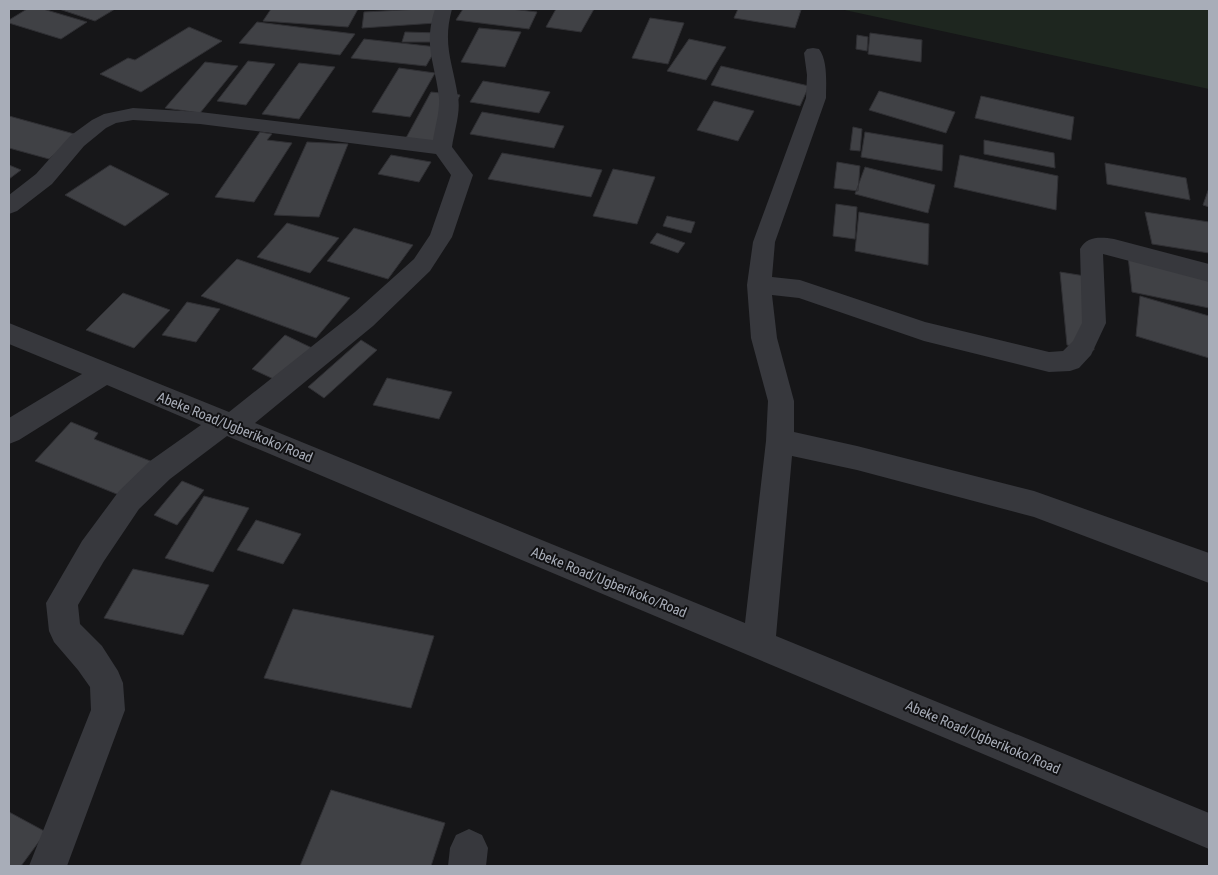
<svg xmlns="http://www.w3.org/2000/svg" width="1218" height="875" viewBox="0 0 1218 875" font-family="'Roboto Condensed',sans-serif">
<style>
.green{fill:#1e261f}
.building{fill:#404145;stroke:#303034}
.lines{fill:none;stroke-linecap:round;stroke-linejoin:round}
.minor{fill:#37383d;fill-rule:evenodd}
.labels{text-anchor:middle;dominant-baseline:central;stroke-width:4;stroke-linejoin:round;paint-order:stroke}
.street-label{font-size:14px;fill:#a8adb8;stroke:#111113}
</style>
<rect width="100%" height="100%" fill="#161618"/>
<!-- green -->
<path class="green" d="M840,9H1209V89Z"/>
<!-- building -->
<path class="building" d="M27,9H43L87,22L61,39L9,23V20Z
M59,9H115L95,21Z
M271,9H358L348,27L263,21Z
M421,9H437L436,23L362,28L364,12Z
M463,9H511L537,12L529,29L456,20Z
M556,9H594L581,32L546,27Z
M738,9H795L801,10L795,28L734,18Z
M650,18L684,23L668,64L632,58Z
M257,22L355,34L340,55L239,43Z
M189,27L222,41L141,92L100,74L128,58L135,60Z
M479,28L521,32L505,67L461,62Z
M405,32L440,33L437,42H402Z
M870,33L922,40L921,62L868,54Z
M857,35L868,37L867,51L856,49Z
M364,39L437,47L426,66L351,58Z
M689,39L726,47L706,80L667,71Z
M248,61L275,64L246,105L217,101Z
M205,62L238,66L200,113L165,108Z
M299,63L335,67L299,119L262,114Z
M721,66L809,86L800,106L711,85Z
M399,68L435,73L410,117L372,112Z
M483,81L550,92L539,113L470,102Z
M879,91L955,112L946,133L869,110Z
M431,92L460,95L437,142L406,138Z
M981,96L1074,117L1071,140L975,118Z
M714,101L754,111L738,141L697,130Z
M482,112L564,126L554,148L470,134Z
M9,116L78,135L49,159L9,148Z
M853,127L862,129L860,151L850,150Z
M260,132L272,134L267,140L292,143L254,202L215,197Z
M865,132L943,145L942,171L861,157Z
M984,140L1054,153L1055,168L984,154Z
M307,142L348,144L319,217L274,215Z
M502,153L602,170L591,197L488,179Z
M391,155L431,162L419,182L378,174Z
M960,155L1058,176L1056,210L954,187Z
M837,162L860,166L858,191L834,188Z
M1105,163L1186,178L1190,200L1107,184Z
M9,165L21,170L9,179Z
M110,165L169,194L125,226L65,195Z
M865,167L935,185L928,213L855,194Z
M613,169L655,177L637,224L593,216Z
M1209,188V207L1203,205Z
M836,204L857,207L855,239L833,236Z
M859,212L929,224L928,265L855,251Z
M1145,212L1209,222V253L1152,244Z
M667,216L695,222L691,233L663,226Z
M287,223L339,238L310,273L257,257Z
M354,228L413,245L388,279L327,261Z
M657,233L685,243L678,253L650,243Z
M1128,256L1209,272V308L1132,292Z
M237,259L350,298L316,338L201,296Z
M1060,272L1085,276L1094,350L1067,345Z
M123,293L170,310L134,348L86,330Z
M1140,296L1209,316V358L1136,336Z
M187,302L220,309L196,342L162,335Z
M285,335L312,348L280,382L252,369Z
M361,340L377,350L324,398L308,387Z
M387,378L452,392L439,419L373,405Z
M71,422L98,433L94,439L158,464L129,499L35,461Z
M182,481L204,490L177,525L154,515Z
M204,496L249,508L213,572L165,558Z
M256,520L301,534L283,564L237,550Z
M133,569L209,585L183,635L104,618Z
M293,609L434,636L411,708L264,678Z
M331,790L445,823L431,866H300Z
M9,812L46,832L21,866H9Z"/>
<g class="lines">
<!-- minor -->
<path class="minor" d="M435,9H452C442,45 453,63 458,97C461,112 454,132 452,147L473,175L452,237L430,271L373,326L255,423L745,623L766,441L768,401L751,338L747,285L753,242L806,98L807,75L804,53L807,49L813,48L819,49C828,61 826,83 826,98L775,242L772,277L800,280L925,322L1049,352L1063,351L1073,341L1082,323L1080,249C1087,236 1100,237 1114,239L1209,264V282L1103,254L1106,323L1091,355L1079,368L1070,371L1049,372L924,341L799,298L772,295L777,338L794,401V432L857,446L1034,491L1209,553V583L1034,517L857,470L792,456L776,636L1209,813V849L227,436L170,479L139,509L104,561L78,605L80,624L102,646L118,671L123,683L125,710L67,866H29L91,710L90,687L78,670L54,642L49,631L46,603L82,541L119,491L150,461L201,425L107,385L19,440L9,444V418L82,374L9,344V323L229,412L355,312L414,259L430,235L451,175L436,154L200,124L133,120L116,123L106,128L84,146L52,184L17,211L9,214V195L36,174L70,136L92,120L104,114L133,108L200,112L433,140C435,127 440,111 439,98C435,62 423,47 435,9Z
M469,829L482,835L488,848L486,866H448L450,848L456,835Z"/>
</g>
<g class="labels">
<!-- street labels -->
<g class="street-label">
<text transform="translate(235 427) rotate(22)">Abeke Road/Ugberikoko/Road</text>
<text transform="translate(609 582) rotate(22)">Abeke Road/Ugberikoko/Road</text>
<text transform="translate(983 737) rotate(23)">Abeke Road/Ugberikoko/Road</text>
</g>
</g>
<!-- border -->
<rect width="1218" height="875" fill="none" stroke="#a8adb8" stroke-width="20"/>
</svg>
